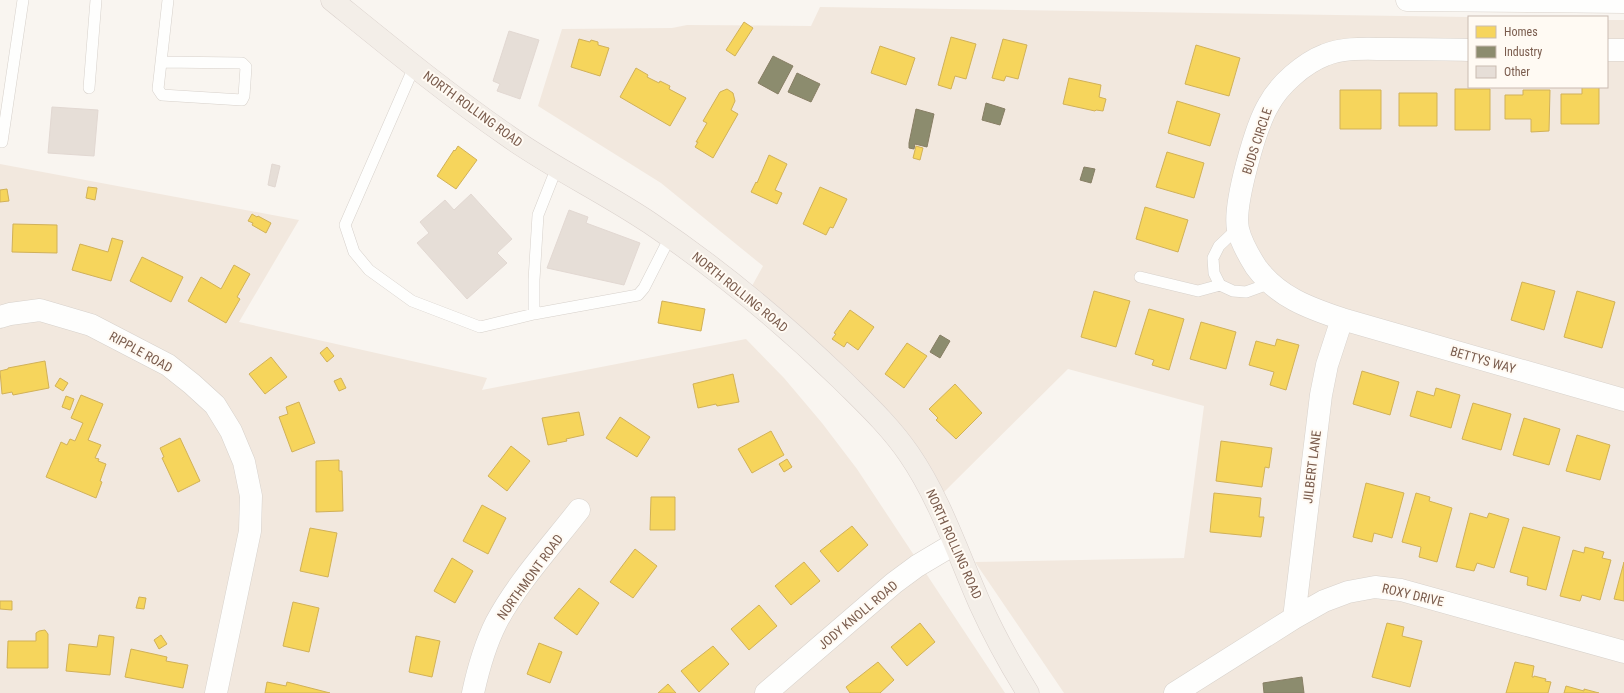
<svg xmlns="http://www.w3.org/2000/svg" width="1624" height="693" viewBox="0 0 1624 693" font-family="'Roboto Condensed',sans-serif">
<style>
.residential{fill:#f2e8de}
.homes{fill:#f6d55c;stroke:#d1b158}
.industry{fill:#8c8c6e;stroke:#877e64}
.building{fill:#e6ded7;stroke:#e2d8d2}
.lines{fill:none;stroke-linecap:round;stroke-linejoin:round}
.service-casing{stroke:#d7d1cb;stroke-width:12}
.minor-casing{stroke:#d7d1cb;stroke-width:23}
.secondary-casing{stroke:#d9d2cb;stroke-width:23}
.primary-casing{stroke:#dad1cc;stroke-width:23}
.service{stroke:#fefefd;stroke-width:11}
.minor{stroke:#fefefd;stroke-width:22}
.secondary{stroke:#fefefd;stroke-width:22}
.primary{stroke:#f3eee8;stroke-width:22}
.labels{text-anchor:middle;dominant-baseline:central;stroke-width:4;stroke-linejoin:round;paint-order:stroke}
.street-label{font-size:13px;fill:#7a5c4d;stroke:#fffaf3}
</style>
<rect width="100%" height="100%" fill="#f9f5f0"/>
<!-- residential -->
<path class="residential" d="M820,7L1469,17V87H1607V20H1624V693H1064L975,562L1184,558L1204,406L1068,369L944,492L752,286L763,266L661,183L538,106L562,29L672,28L687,25L811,26Z
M0,164L299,220L239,322L487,378L482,390L746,339L784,378L822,423L857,469L1005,693H0Z"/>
<!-- homes -->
<path class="homes" d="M744,22L753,28L735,56L726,50Z
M951,37L976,44L966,79L955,76L951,89L938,85Z
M579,39L590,42L591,40L598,42V45L609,48L600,76L571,67Z
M1003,39L1027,45L1018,79L1006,76L1004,81L992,78Z
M1196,45L1240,58L1229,96L1185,84Z
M880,46L915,58L906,85L871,73Z
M636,68L648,75L647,77L659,83L660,81L670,86L669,89L686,98L670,126L620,97Z
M1069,78L1101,85L1099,97L1106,99L1103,111L1096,110L1095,111L1063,104Z
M1582,87H1599V124H1561V94H1582Z
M727,89L733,93L735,101L731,110L738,114L713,158L695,147L698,142H696L707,123L703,121L720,92Z
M1455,89H1490V130H1455Z
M1340,90H1381V129H1340Z
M1523,90H1550L1549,131L1531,132V119H1505V95H1523Z
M1399,93H1437V126H1399Z
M1177,101L1220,114L1210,146L1168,133Z
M458,146L477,160L456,189L437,176L454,150L455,151Z
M916,146L923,148L920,160L913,158Z
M1167,152L1204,163L1194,198L1156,187Z
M769,155L787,164L775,190L782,193L777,204L751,192L756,182L757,183Z
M88,187L97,188L95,200L86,198Z
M820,187L847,199L833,228L830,227L826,235L803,224Z
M7,189L9,201L0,202V190Z
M1145,207L1188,220L1178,252L1136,239Z
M252,214L257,217L258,216L271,223L266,233L252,225L253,223L248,221Z
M13,224L57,225V253L12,252Z
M112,238L123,241L111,281L72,270L80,244L108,252Z
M142,257L183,277L171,302L130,281Z
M234,265L250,274L237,297L240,299L226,323L188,301L201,277L221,289Z
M1522,282L1555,291L1544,330L1511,320Z
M1094,291L1130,301L1116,347L1081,337Z
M1577,291L1615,302L1602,348L1564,337Z
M662,301L705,309L701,331L658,323Z
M1149,309L1184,319L1169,370L1152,365L1154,360L1135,354Z
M850,310L874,327L858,350L847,342L844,347L832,339L836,334L834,333Z
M1201,322L1236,332L1226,369L1190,359Z
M1277,339L1299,345L1286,390L1270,385L1274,372L1249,365L1256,341L1275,346Z
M907,343L927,356L904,388L885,374Z
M327,347L334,356L327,362L320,353Z
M271,357L287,377L265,394L249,374Z
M45,361L49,388L13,395L12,392L2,394L0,371L8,369V368Z
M1362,371L1399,382L1390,415L1353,404Z
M733,374L739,402L717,406L716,404L698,408L693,384Z
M60,378L68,383L63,391L55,386Z
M341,378L346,388L339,391L334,381Z
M955,384L982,413L956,439L936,420L938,418L929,409Z
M1436,388L1460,395L1451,428L1410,416L1417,391L1434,396Z
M81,395L103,404L88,440L101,445L95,458L99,459L98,461L106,464L100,481L102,482L96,498L46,477L61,442L67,445L70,439L75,441L83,423L71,418Z
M66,396L74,399L70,410L62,407Z
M299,402L315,443L292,452L279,417L288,414L286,407Z
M1473,403L1511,414L1501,450L1462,439Z
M579,412L584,435L566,439L567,441L548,445L542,418Z
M620,417L650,437L637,457L606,438Z
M1524,418L1560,429L1549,465L1513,455Z
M771,431L784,455L752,473L738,449Z
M1577,435L1610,445L1600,480L1566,471Z
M180,438L200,481L178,492L162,458L164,457L160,448Z
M1221,441L1272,448L1269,468L1265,467L1262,487L1216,481Z
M511,446L530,461L507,491L488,476Z
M787,459L792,467L784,472L779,464Z
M339,460V471H342L343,511L316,512V461Z
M1366,483L1404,493L1392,538L1374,533L1372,542L1353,537Z
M1214,493L1261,498L1259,517H1264L1261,537L1210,532Z
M1416,493L1430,497L1429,501L1452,508L1437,562L1419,557L1421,547L1402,542Z
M651,497H675V530H650Z
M482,505L506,518L488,554L463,541Z
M1470,513L1487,518L1489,513L1509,519L1494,568L1477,563L1474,571L1456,567Z
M852,526L868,545L838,572L820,551Z
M1523,527L1560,537L1546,590L1527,585L1528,577L1510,572Z
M310,528L337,533L328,577L300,571Z
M1585,547L1604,552L1602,558L1611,560L1600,600L1582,595L1580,601L1560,596L1573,550L1584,553Z
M635,549L657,566L633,598L610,582Z
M452,558L473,571L455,603L434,591Z
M804,562L820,581L791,605L775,586Z
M1624,562V601L1614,599Z
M579,588L599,603L577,635L554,618Z
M139,597L146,598L144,609L136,608Z
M0,601H12V610L0,609Z
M293,602L319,608L309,652L283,646Z
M759,605L777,626L749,650L731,629Z
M920,623L935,642L907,666L891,647Z
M1387,623L1404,627L1402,636L1422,641L1410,687L1372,677Z
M45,630L48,634V668H7L8,641H36V633L39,631Z
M99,635L114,637L110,675L66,671L69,644L97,647Z
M161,635L167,644L159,649L154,640Z
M416,636L440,641L432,677L409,672Z
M539,643L562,652L550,683L527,674Z
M713,646L729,664L699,692L681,671Z
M131,649L167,657L166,661L188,665L183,688L125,677Z
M878,662L894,680L880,693H850L846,687Z
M1515,662L1534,666L1532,677H1534V676L1546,679L1545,681L1551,682L1548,693H1506Z
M267,682L286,686L287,682L330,693H265Z
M668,684L676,693H658Z
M1566,686L1584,691V689L1599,693H1564Z"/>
<!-- industry -->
<path class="industry" d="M773,56L793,66L778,94L758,83Z
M797,73L820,84L811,102L788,92Z
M986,103L1005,109L1000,125L982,120Z
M916,109L934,114L927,147L915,144L914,149L909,148V143Z
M1084,167L1095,169L1091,183L1080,180Z
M940,335L950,341L940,358L930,352Z
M1302,677L1304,693H1264L1263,683Z"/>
<!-- building -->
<path class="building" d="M509,31L539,40L520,99L497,91L500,84L493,81Z
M52,107L98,110L94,156L48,153Z
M272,164L280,166L275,187L268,185Z
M471,194L512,239L497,253L507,263L467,299L417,243L429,233L420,222L445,200L454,210Z
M569,210L588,217L586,223L640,243L624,285L547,268Z"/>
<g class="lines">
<defs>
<path id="service" d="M161,62L242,63L246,67L244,96L242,100L162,95L158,89L168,0
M414,67L345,225L354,252L369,270L412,301L480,327L534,314V280L538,215L557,167
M89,88L96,0
M2,142L23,0
M1238,228L1219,246L1213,258L1214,273L1220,285L1233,291L1246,292L1271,283
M1140,277L1198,291L1220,285
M534,314L638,295L644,288L670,237"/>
<path id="minor" d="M1469,50C1442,49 1415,49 1388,49C1367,49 1344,47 1325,55C1304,63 1279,85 1269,104C1256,125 1233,205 1238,229C1241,242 1249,256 1256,267C1278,297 1309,308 1342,319L1624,400
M1607,50H1624
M0,317L10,314L40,310L91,325L168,365L192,384L215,405L231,431L244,462L251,496L250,531L216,693
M1294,618L1321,395L1327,365L1342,319
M473,693C478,670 485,645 496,623C517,583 551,546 579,510
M766,693L894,583L917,566L954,544
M1175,693L1294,618L1324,601L1348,592L1375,587L1401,590L1624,652"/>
<path id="secondary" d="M1407,0L1624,2"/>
<path id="primary" d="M332,0C390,47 447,94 508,136C553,168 604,192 650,223C718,269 782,322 841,379C865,403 890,426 909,454C940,499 958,554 980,604C994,635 1010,664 1028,693"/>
</defs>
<!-- service casing -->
<use href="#service" class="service-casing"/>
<!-- minor casing -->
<use href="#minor" class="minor-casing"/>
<!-- secondary casing -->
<use href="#secondary" class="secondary-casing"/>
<!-- primary casing -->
<use href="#primary" class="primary-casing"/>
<!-- service -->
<use href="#service" class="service"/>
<!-- minor -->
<use href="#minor" class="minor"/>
<!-- secondary -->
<use href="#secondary" class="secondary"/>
<!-- primary -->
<use href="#primary" class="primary"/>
</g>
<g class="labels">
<!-- street labels -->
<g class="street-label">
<text transform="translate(473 109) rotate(36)">NORTH ROLLING ROAD</text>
<text transform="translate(1257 141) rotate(-72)">BUDS CIRCLE</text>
<text transform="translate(740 292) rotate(39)">NORTH ROLLING ROAD</text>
<text transform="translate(141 352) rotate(29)">RIPPLE ROAD</text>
<text transform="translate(1483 360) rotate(16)">BETTYS WAY</text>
<text transform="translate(1312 467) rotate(-83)">JILBERT LANE</text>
<text transform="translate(954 544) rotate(66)">NORTH ROLLING ROAD</text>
<text transform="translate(530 577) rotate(-54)">NORTHMONT ROAD</text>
<text transform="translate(1413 595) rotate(13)">ROXY DRIVE</text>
<text transform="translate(858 615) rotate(-40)">JODY KNOLL ROAD</text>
</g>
</g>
<!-- legend -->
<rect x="1468" y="16" width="140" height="72" fill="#fffaf3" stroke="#cabbb1"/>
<rect x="1476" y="26" width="20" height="12" fill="#f6d55c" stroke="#cabbb1"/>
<text x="1504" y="36" font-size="12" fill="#7a5c4d">Homes</text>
<rect x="1476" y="46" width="20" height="12" fill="#8c8c6e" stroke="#cabbb1"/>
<text x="1504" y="56" font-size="12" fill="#7a5c4d">Industry</text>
<rect x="1476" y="66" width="20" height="12" fill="#e6ded7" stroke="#cabbb1"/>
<text x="1504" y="76" font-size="12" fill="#7a5c4d">Other</text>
</svg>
